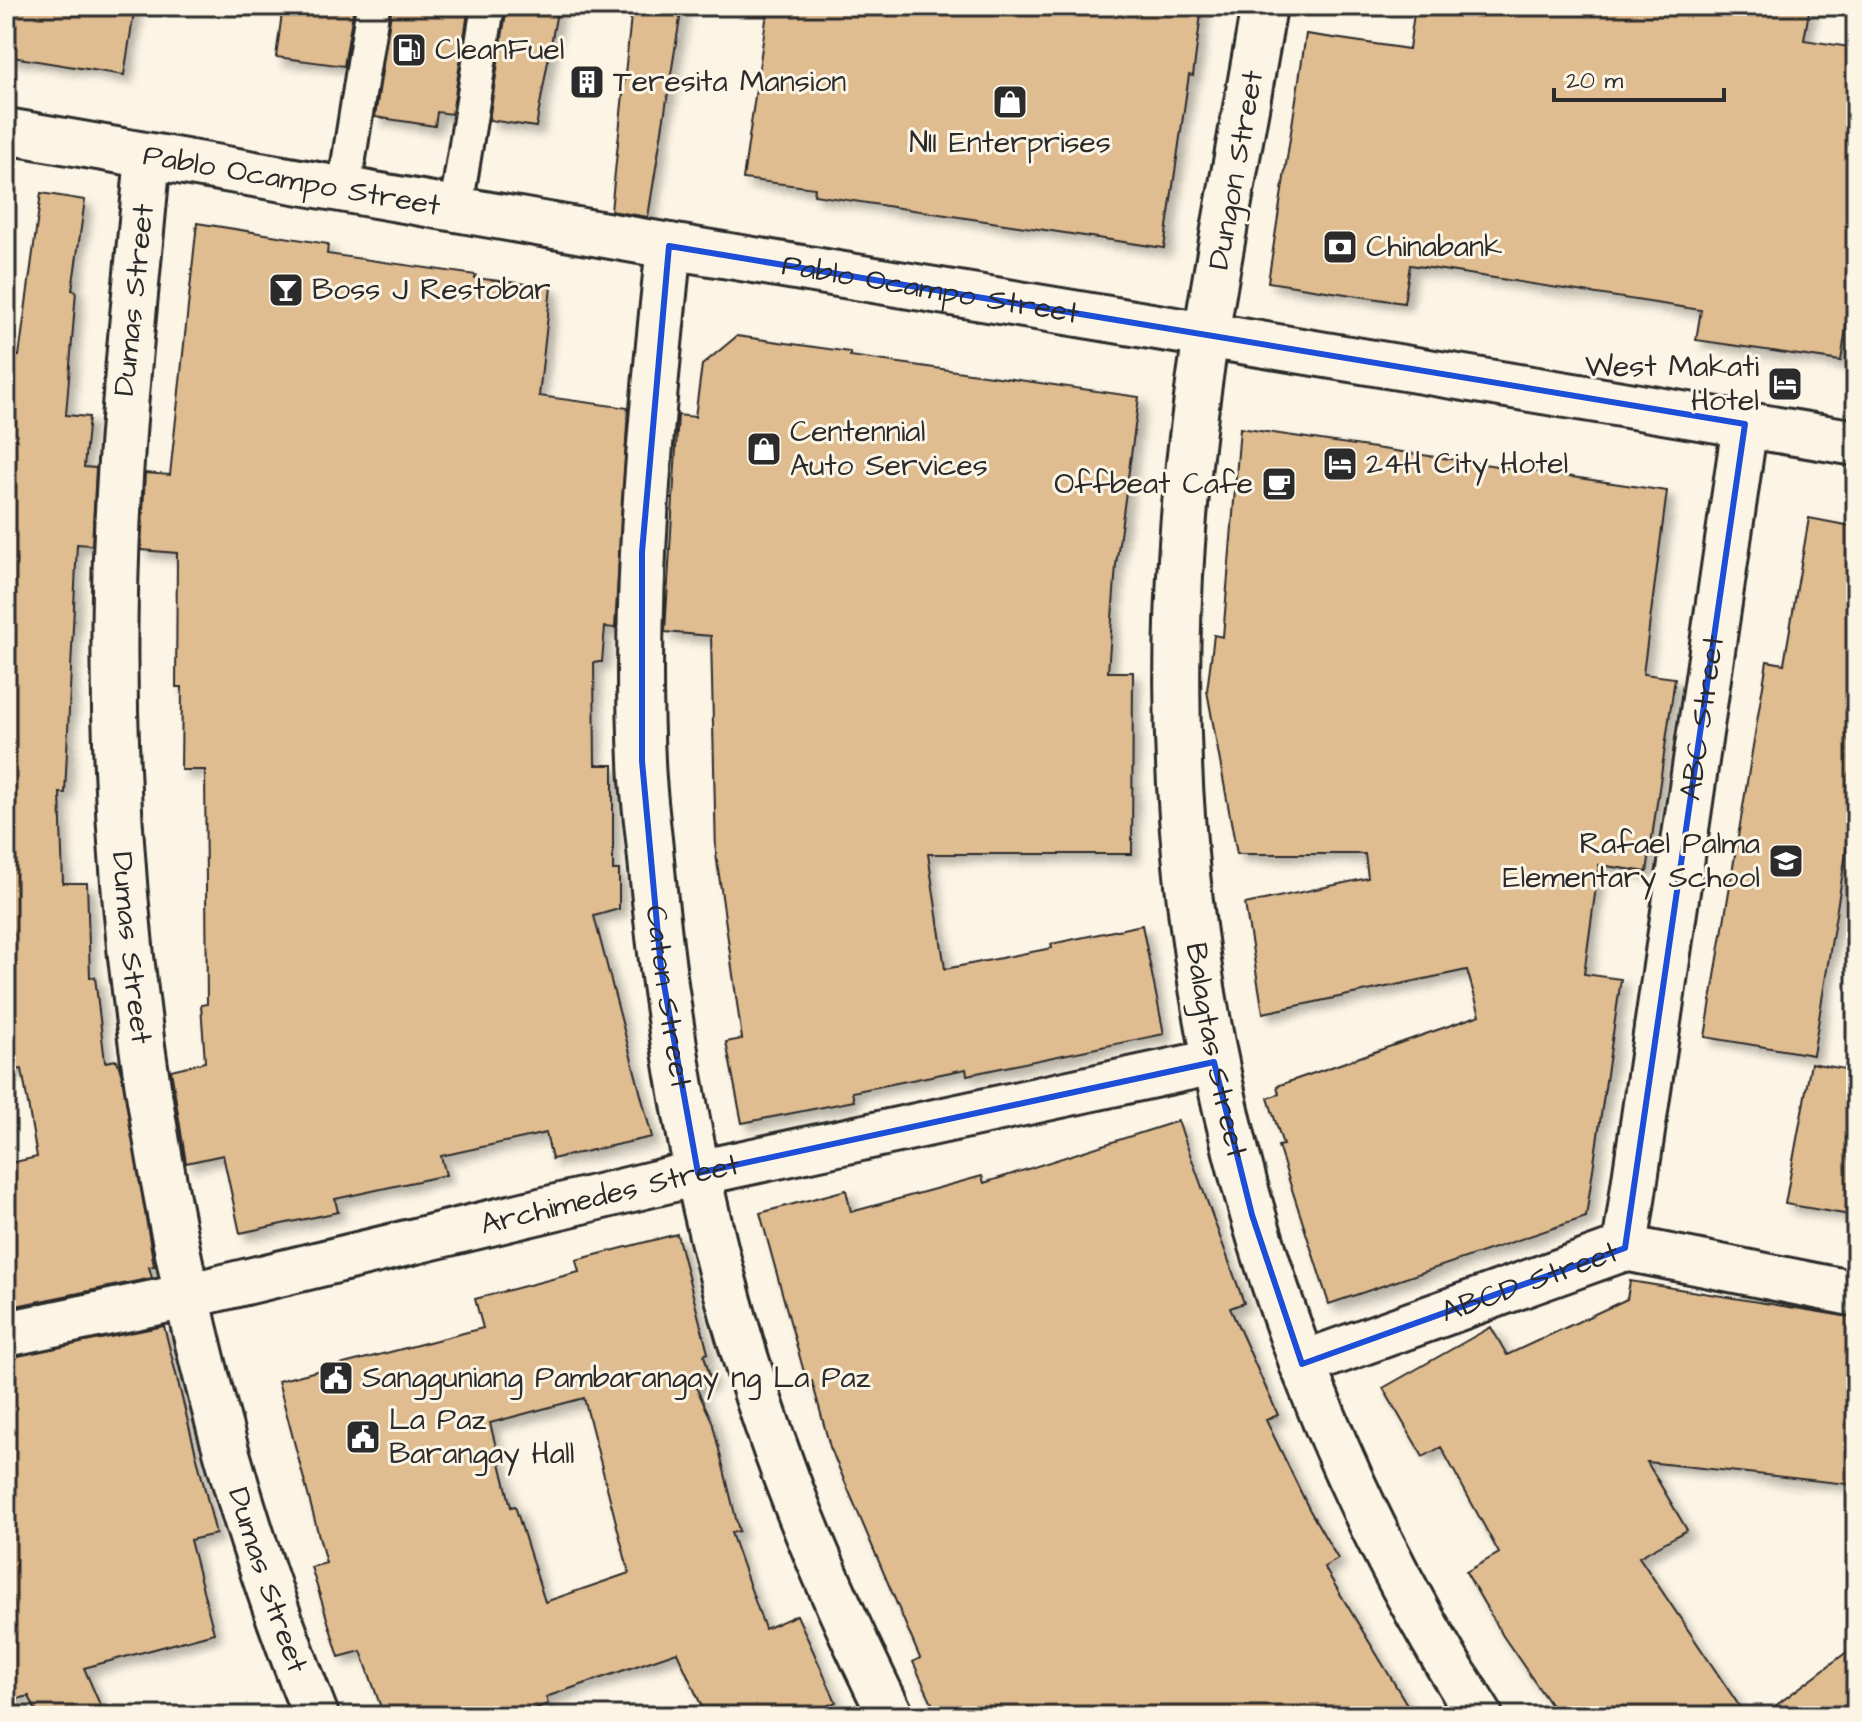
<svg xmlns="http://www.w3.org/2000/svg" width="1862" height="1722" viewBox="0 0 1862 1722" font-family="'Architects Daughter',sans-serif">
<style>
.building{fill:#e0bc91;stroke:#2b2b2b;stroke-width:2;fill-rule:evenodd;filter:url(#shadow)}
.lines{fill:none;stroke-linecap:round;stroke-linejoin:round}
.service-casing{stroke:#2b2b2b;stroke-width:38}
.minor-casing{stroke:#2b2b2b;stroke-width:50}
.secondary-casing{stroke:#2b2b2b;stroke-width:50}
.service{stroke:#fcf5e5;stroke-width:32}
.minor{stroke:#fcf5e5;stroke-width:44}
.secondary{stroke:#fcf5e5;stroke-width:44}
.marked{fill:none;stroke:#1d4ed8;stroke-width:6;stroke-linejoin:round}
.labels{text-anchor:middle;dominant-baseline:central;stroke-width:6;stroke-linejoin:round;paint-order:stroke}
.poi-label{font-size:30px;fill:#2b2b2b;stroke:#fcf5e5;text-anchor:start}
.street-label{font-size:30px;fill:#2b2b2b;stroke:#fcf5e5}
</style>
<defs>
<filter id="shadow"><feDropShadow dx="7" dy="7" stdDeviation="4" flood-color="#0004"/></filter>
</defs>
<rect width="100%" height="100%" fill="#fcf5e5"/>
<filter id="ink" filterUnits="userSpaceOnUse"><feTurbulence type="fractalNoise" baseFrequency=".0125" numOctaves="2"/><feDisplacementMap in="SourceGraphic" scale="16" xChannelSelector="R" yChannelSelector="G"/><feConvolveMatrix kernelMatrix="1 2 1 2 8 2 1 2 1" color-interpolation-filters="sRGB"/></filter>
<g filter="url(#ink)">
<!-- building -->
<path class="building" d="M6,6H135L124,75L6,56Z
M283,6H354L344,66L276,57Z
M392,6H469L452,114L437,112L435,126L375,117Z
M507,6H558L536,127L489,120Z
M632,6H682L648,217L611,211Z
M768,6H1202L1193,76L1189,75L1164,248L814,195L815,188L743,179Z
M1415,6H1810L1804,40L1856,48V263L1841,361L1696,340L1701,310L1410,265L1404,303L1268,282L1306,34L1409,49Z
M41,193L85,200L72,290L76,291L66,415L89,417L84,467L96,468L92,545L77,544L65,793H60L63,883H87L90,977H95L105,1062L117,1060L123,1080L154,1266L149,1267L152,1278L6,1308V1164L37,1157L22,1069L6,1071V354L19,356Z
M197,223L328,244L327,254L476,275L475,278L551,287L539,396L628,408L615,628L605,627L602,662H594L595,765H613V870H619V909L594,916L652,1137L552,1159L546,1133L441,1156L446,1175L335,1199L338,1212L240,1233L223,1155L186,1163L171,1070L205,1062L201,1005L207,1004L205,770H181L182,687H176L177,553L141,550L145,473L170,475Z
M737,336L850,352V356L1139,397L1116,565L1108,672H1133L1132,854H928L945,969L1052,948L1051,944L1142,925L1164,1034L967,1075L966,1069L852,1092L854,1101L742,1123L726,1042L742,1039L716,854L711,636L665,632L678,415L695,417L702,365Z
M1240,428L1667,491L1643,674L1675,678L1647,872L1599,865L1584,974L1621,979L1586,1217L1329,1304L1278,1146L1283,1145L1268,1098L1279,1094L1277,1086L1480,1015L1467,970L1263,1013L1245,904L1368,878L1365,854H1237L1207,691L1214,635L1223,637Z
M1809,518L1856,527V792L1813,1055L1705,1037L1767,661L1784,664Z
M1811,1063L1856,1071V1216L1785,1204Z
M1178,1121L1244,1303L1230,1308L1278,1415L1266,1420L1309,1509L1338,1559L1324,1567L1414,1716H938L913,1662L920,1658L830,1447L812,1381L807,1383L760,1213L846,1190L851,1212L982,1176L984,1183Z
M677,1234L708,1353L704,1355L711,1381L696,1387L712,1421L739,1531L731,1533L765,1629L797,1615L836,1702L805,1716H706L677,1652L546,1697L548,1704L513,1716H384L361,1651L339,1657L311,1567L326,1563L278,1381L483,1328L475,1299L579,1272L576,1260ZM584,1398L629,1573L545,1602L515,1506L511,1507L490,1423Z
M1630,1281L1856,1318V1485L1647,1462L1687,1530L1639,1557L1746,1716H1558L1503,1636L1466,1572L1499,1553L1441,1447L1423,1457L1383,1388L1491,1327L1507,1355L1627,1299Z
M164,1326L216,1534L190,1540L214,1633L84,1668L105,1716H38L29,1696L6,1702V1358Z
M1856,1645V1716H1762Z"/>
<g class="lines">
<defs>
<path id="service" d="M344,190L373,6
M456,208L488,6"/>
<g id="minor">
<path id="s1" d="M1264,6C1234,184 1194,363 1182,544C1153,953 1257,1370 1480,1716"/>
<path id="s2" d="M148,156C135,302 118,446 115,593C107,965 178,1371 316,1716"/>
<path id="s3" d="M669,246C651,417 634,589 642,761C643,793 648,826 651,859C670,1070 712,1281 787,1480C817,1560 853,1639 891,1716"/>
<path id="s4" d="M1625,1248L1745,424"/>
<path id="s5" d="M6,1334L187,1296L698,1173L1214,1062"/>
<path id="s6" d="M1302,1364L1625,1248L1856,1294"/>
</g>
<g id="secondary">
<path id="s7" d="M6,131L669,246L1856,443"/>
</g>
</defs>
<!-- service casing -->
<use href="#service" class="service-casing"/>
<!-- minor casing -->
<use href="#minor" class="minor-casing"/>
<!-- secondary casing -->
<use href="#secondary" class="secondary-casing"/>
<!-- service -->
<use href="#service" class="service"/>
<!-- minor -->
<use href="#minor" class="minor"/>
<!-- secondary -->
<use href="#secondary" class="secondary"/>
</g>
</g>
<!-- marked area -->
<path class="marked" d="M669,246L1745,424L1625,1248L1302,1364L1252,1215L1214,1062L698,1173L661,968L642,761V552Z"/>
<!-- icons -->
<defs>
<symbol id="fuel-square" viewBox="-11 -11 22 22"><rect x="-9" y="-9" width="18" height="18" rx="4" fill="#2b2b2b" stroke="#fcf5e5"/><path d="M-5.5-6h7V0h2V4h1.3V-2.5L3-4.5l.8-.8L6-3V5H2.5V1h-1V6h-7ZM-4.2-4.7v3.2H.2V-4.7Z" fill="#fff"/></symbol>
<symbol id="building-square" viewBox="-11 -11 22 22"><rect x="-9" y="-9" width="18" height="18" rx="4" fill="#2b2b2b" stroke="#fcf5e5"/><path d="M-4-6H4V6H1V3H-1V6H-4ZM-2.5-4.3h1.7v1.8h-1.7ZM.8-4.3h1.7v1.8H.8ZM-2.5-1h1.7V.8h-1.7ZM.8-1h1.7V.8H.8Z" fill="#fff"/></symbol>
<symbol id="shop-square" viewBox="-11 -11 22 22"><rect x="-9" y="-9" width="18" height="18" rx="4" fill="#2b2b2b" stroke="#fcf5e5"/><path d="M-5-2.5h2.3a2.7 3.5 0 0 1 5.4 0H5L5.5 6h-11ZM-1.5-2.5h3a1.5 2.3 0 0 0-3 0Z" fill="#fff"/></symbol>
<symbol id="bank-square" viewBox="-11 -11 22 22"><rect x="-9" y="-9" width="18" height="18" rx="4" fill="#2b2b2b" stroke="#fcf5e5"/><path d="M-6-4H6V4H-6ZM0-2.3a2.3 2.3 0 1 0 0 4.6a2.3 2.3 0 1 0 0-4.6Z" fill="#fff"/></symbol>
<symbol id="bar-square" viewBox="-11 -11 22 22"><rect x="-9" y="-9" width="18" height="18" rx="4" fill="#2b2b2b" stroke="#fcf5e5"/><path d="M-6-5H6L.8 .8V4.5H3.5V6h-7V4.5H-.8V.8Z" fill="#fff"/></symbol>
<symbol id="hotel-square" viewBox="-11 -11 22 22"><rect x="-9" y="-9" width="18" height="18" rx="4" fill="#2b2b2b" stroke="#fcf5e5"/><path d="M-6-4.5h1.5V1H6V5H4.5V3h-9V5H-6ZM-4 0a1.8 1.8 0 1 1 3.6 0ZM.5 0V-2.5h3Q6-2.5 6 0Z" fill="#fff"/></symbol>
<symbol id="cafe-square" viewBox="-11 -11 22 22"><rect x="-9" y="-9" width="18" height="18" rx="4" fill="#2b2b2b" stroke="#fcf5e5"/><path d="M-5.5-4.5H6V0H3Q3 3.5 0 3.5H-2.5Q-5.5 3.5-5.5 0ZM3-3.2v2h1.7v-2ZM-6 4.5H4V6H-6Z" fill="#fff"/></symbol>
<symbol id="school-square" viewBox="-11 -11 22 22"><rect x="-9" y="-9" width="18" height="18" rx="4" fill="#2b2b2b" stroke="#fcf5e5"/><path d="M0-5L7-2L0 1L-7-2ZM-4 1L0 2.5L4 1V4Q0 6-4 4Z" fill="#fff"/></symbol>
<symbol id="civic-square" viewBox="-11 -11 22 22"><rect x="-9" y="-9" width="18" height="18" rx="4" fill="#2b2b2b" stroke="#fcf5e5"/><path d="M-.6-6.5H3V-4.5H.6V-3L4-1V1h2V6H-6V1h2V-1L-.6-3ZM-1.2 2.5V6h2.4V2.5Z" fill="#fff"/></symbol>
</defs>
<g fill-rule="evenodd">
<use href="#fuel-square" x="389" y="30" width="40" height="40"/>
<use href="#building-square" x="567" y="62" width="40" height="40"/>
<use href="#shop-square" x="990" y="82" width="40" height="40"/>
<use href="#bank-square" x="1320" y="227" width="40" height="40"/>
<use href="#bar-square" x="266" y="270" width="40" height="40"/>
<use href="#hotel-square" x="1765" y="364" width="40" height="40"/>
<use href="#shop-square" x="744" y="429" width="40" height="40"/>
<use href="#hotel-square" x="1320" y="444" width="40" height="40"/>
<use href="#cafe-square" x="1259" y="464" width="40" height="40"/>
<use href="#school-square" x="1766" y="841" width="40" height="40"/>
<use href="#civic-square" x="316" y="1358" width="40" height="40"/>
<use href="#civic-square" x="343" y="1417" width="40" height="40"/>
</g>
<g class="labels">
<!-- poi labels -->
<g class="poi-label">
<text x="435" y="50">CleanFuel</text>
<text x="613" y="82">Teresita Mansion</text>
<text x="1010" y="143" text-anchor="middle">NII Enterprises</text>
<text x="1366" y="247">Chinabank</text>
<text x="312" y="290">Boss J Restobar</text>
<text x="1759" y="367" text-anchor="end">West Makati<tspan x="1759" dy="34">Hotel</tspan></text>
<text x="790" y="432">Centennial<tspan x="790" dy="34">Auto Services</tspan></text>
<text x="1366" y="464">24H City Hotel</text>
<text x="1253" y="484" text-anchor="end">Offbeat Cafe</text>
<text x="1760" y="844" text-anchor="end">Rafael Palma<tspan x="1760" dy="34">Elementary School</tspan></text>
<text x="362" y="1378">Sangguniang Pambarangay ng La Paz</text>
<text x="389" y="1420">La Paz<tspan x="389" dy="34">Barangay Hall</tspan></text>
</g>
<!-- street labels -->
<g class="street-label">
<text transform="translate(1236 170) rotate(-80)">Dungon Street</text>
<text stroke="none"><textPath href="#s7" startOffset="290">Pablo Ocampo Street</textPath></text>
<text stroke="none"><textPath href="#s7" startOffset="938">Pablo Ocampo Street</textPath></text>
<text transform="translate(134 300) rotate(-84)">Dumas Street</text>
<text stroke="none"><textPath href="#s4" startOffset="536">ABC Street</textPath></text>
<text stroke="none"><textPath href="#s2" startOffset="794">Dumas Street</textPath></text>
<text stroke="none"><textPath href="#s3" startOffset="754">Caton Street</textPath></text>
<text stroke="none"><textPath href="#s1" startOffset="1054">Balagtas Street</textPath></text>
<text stroke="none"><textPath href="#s5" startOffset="620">Archimedes Street</textPath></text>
<text stroke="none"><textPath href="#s6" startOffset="242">ABCD Street</textPath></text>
<text stroke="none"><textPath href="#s2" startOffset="1442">Dumas Street</textPath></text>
</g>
</g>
<!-- margin -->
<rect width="1862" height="1722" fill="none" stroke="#fcf5e5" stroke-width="32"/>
<rect x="16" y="16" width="1830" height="1690" fill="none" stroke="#2b2b2b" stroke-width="3" filter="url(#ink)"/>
<!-- scale -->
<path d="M1554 88v12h170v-12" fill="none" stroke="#2b2b2b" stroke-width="4"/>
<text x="1566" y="88" font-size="24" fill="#2b2b2b" stroke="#fcf5e5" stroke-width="6" paint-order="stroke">20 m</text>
</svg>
